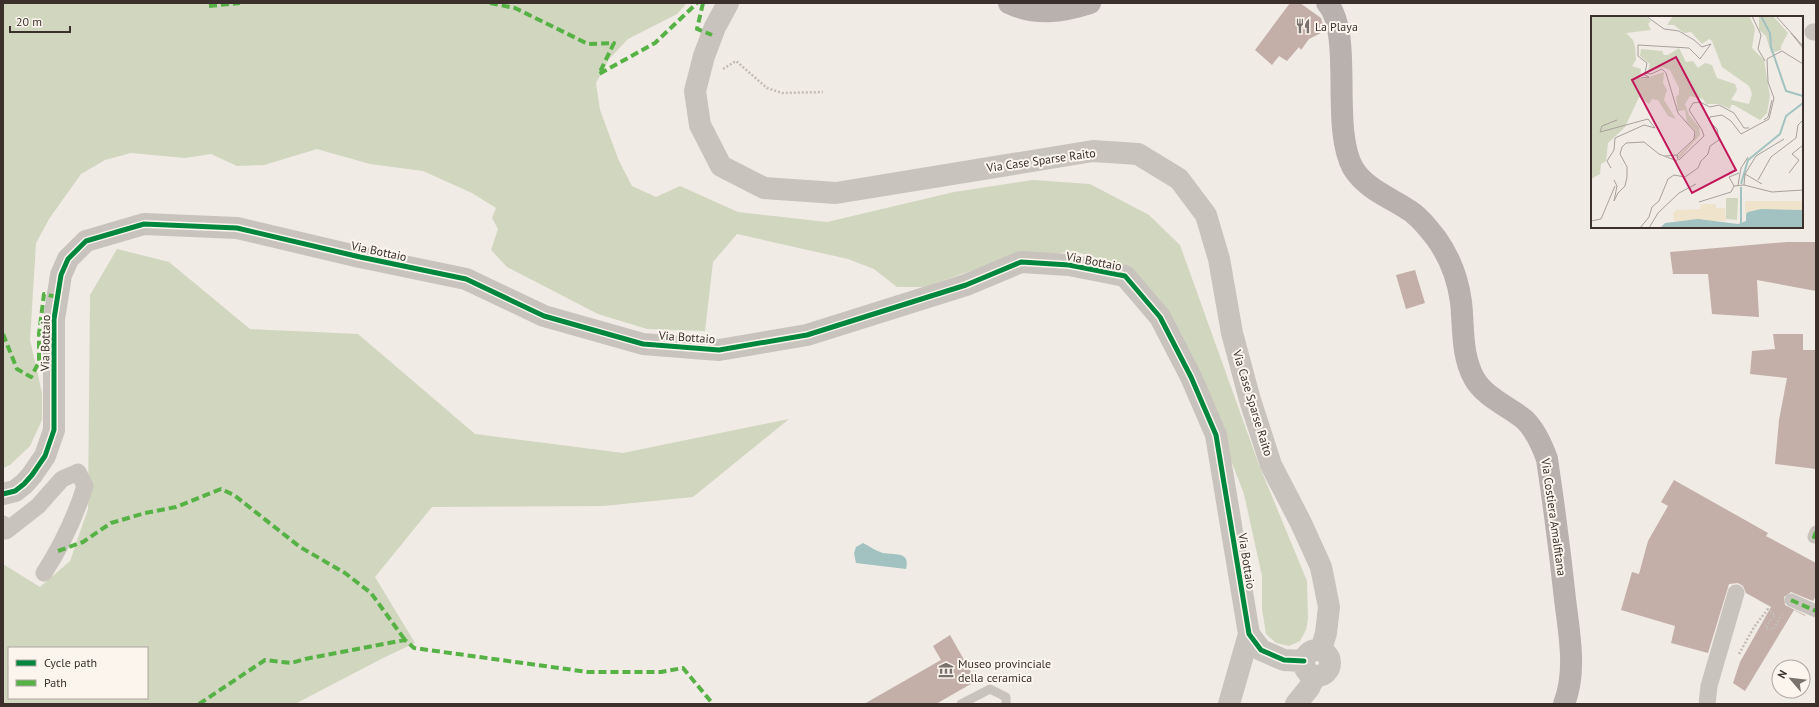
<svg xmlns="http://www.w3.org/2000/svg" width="1819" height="707" viewBox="0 0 1819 707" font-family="'PT Sans',sans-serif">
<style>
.green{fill:#d1d6bf;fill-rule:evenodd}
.water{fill:#a1c2c1}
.building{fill:#c3afa7}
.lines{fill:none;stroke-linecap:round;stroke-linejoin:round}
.path{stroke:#c2bbb6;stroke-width:2.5;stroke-dasharray:2 2;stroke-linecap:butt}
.service{stroke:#c9c3be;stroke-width:9}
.pedestrian{stroke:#c9c3be;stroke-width:13}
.minor{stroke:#c9c3be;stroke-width:17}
.tertiary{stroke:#c9c3be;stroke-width:22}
.primary{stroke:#b8b1ad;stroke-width:22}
.quiet{stroke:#57b246;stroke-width:4;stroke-dasharray:8 4;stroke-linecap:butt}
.cycleway-casing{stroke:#fbf5ee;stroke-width:8}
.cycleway{stroke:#00873e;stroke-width:5}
.labels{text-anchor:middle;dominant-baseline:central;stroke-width:4;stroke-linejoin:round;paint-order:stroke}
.poi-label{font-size:12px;fill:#3b302b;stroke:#fbf5ee;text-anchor:start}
.street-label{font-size:12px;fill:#3b302b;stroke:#fbf5ee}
.inset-river{fill:none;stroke:#a1c2c1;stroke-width:2}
.inset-road{fill:none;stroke:#a8a09b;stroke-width:1}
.view{fill:#c2185b;fill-opacity:0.15;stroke:#c2185b;stroke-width:2}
.inset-edge{fill:none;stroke:#3b302b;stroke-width:2}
</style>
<rect width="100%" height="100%" fill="#f0ebe5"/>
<!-- green -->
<path class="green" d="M3,3H687L677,14L628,39L609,59L596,83L600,110L619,161L632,186L656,197L680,186L738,212L827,222L954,192L1033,180L1090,184L1149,215L1180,245L1259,465L1307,581L1308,619L1306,630L1300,641L1289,646L1276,643L1266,634L1262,609V576L1244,494L1216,421L1112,263L1074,251L994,263L924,287H897L874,269L848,259L737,234L713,262L705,331L647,329L598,314L507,267L491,250L498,229L492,218L496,208L472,193L423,171L370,164L317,149L264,165L237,166L211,154L185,158L131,153L105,160L81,174L49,219L36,243L30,340L42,393V420L30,446L10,465L3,468Z
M117,249L169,262L250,329L358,334L475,434L623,453L789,419L693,497L603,506L432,507L375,577L415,643L385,657L295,704H3V564L40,587L70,561L88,509L90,295ZM9,648H147V698H9Z"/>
<!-- water -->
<path class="water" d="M863,543C869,546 876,551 883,553C894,555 911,551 906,569L856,563L854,553L856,547Z"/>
<!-- building -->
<path class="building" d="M1290,3H1300L1321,18L1325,31L1309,39L1301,50L1299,47L1287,61L1279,56L1272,65L1255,50Z
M1787,242H1816V291L1757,280L1759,317L1712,314L1708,274H1673L1670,252Z
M1415,270L1425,303L1406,309L1396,275Z
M1773,334H1803V350H1816V469L1775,464L1779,420L1787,378L1750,374L1752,351L1775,349Z
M1674,480L1768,533L1766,536L1816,563V596L1813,601L1791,592L1784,597L1785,605L1805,615V616L1794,610L1745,691L1733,683L1740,662L1771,607L1746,593L1743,586L1738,583L1729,584L1708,653L1671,643L1675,626L1621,610L1632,572L1639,574L1648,541L1668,506L1661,502Z
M950,635L976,681L936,704H864L941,660L933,646Z"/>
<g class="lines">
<!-- path -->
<path class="path" d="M723,69L736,61L767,88L782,93L823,92
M1739,654L1754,627L1768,609L1775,615L1765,627L1773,630L1782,614"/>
<!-- service -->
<path class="service" d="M961,704L990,689L1006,697V704"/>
<!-- pedestrian -->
<path class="pedestrian" d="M1816,532L1814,537H1816
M1791,600L1816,611"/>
<!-- minor -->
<path class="minor" d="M1813,32H1816
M3,524L6,531L38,506L62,479L78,472L85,486C75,518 62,545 44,573
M1707,704L1709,686L1736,593"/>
<!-- tertiary -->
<path class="tertiary" d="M728,3L715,27L704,56L695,91L700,125L721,166L764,188L836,193L1093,151L1138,154L1179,179L1206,215L1219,259L1232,333L1250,400L1271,465L1301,523L1321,567L1329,607L1326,633L1321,650
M3,494L15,491L24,484L32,475L45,456L54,430V319L61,275L68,259L86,241L144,224L237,228L360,257L466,279L544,316L643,344L719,350L807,335L966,285L1021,262L1069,265L1125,276L1160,317L1191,377L1216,435L1249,634L1261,650L1284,660L1304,661
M1304 663a13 13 0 1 1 26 0a13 13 0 1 1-26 0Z
M1229,704L1249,634
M1296,704L1309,688L1315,676"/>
<!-- primary -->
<path class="primary" d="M1009,3C1036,16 1062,12 1090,3
M1327,3C1354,33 1330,127 1353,168C1366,190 1394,199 1413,213C1422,220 1429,229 1436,238C1449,256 1458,279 1461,302C1464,328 1461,354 1474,378C1484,397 1510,407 1525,420C1536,431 1542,445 1547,459C1554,506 1560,552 1565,599C1569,633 1577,671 1564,704"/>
<!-- quiet -->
<path class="quiet" d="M490,3L515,8L588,44L614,43L599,74L655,43L697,3
M703,3L697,29L712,35
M209,6L240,3
M3,334L17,369L31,377L39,362V334L44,294L57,297
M1816,532L1814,537H1816
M58,551L83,542L111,523L145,513L176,507L221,489L234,495L300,547L345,573L371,593L405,640
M1791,600L1816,611
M199,704L265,660L291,663L305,659L405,640L414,648L588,672H661L683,668L713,704"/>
<defs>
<path id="cycleway" d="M3,494L15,491L24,484L32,475L45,456L54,430V319L61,275L68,259L86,241L144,224L237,228L360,257L466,279L544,316L643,344L719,350L807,335L966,285L1021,262L1069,265L1125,276L1160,317L1191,377L1216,435L1249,634L1261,650L1284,660L1304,661"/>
</defs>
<!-- cycleway casing -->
<use href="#cycleway" class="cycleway-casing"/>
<!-- cycleway -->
<use href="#cycleway" class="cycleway"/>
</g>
<!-- icons -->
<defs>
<symbol id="restaurant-bare" viewBox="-9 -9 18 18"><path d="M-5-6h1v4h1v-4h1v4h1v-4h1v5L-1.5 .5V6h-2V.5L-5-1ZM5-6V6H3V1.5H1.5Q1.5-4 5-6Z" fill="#7a716c" stroke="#fbf5ee" stroke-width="2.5" paint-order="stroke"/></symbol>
<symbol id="museum-bare" viewBox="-9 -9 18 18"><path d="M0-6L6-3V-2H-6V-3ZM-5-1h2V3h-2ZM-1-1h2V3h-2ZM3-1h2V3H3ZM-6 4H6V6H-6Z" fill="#7a716c" stroke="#fbf5ee" stroke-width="2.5" paint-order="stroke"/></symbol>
</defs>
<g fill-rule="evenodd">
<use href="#restaurant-bare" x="1292" y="15" width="22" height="22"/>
<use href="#museum-bare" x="935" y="659" width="22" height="22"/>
</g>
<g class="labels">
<!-- poi labels -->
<g class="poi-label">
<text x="1315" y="26">La Playa</text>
<text x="958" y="663">Museo provinciale<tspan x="958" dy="14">della ceramica</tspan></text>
</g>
<!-- street labels -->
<g class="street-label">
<text transform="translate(1041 160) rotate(-8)">Via Case Sparse Raito</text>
<text transform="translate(379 251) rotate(12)">Via Bottaio</text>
<text transform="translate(1094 261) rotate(11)">Via Bottaio</text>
<text transform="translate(687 337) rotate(4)">Via Bottaio</text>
<text transform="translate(45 343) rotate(-89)">Via Bottaio</text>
<text transform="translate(1253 403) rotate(73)">Via Case Sparse Raito</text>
<text transform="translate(1554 517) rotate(82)">Via Costiera Amalfitana</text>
<text transform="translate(1247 561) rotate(81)">Via Bottaio</text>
</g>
</g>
<!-- overview -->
<g transform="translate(1591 16)">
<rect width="212" height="212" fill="#f0ebe5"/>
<path d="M0,0H53L60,5L57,8L60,14L35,17L42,24L44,31L45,44L41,50L50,53L49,62L52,63L73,56L72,67L76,74L73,84L85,103L77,100L67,84L61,83L58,88L48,81L34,111L17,127L15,145L10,148L9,158L0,163ZM82,0H158L164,12L161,32L173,44L179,80L176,97L169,104L143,89H140L139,93L128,88H115L112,83L99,80L94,88L98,99L108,111L109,119L88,143L87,140L103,124L105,116L96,106L94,94L87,95L85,81L88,78V72L79,54L71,51L56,57L59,48L49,40L50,33L71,35L73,39H77L88,32L95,46L102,45L107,52L114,47L121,49L126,62L144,68L146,74L140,84L158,88L161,78L158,70L131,51L121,25L118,23L111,28L100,16L93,17L83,9H76ZM168,0H182L197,17L190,30V34L180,37L175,20L168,14ZM135,182H147L146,204L135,203Z" fill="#d1d6bf"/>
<path d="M154,185H212V194L154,198ZM109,188H125V192H134L135,205H83L82,197L86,194L110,193Z" fill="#efe3cc"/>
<path d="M170,193L212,194V212H69L74,207L107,203L147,208L155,205V198L157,196Z" fill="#a1c2c1"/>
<path class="inset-river" d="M170,0L179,17L180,31L195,75L212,80M150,168L157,144L189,118L195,100L212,87M150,171V207"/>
<path class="inset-road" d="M55,0L73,13L88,15L103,24L111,31L120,28L109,43L98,32L47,29V40L56,47L54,57L60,58L71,53L75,57L87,97L104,116L103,123L86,139L87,144M161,0L170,19L167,33L174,45M185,0L212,30M200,17L212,32M50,62L58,61L52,58L54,57M173,104L177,101L181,84M74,140L86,139M88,144L113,120L111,114L98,94L102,87L109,86L119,91L128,89L143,97L153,112H158M20,152L16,145L23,134L24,122L53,109L64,112L57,103L9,116L11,110L26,104M198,157L208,144L201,138L212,129M154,158L165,140L193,123M23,164L26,170L23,185L27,177L34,170L36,161V151L29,138L31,131L35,127L53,126L68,138L86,145M167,164L180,141L205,122L207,109L212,104M147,169L150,152L157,141M153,169L154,158L171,168M143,170L153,169L181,176L212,174M143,170L138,161L148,157M108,186L140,176L143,170M0,205L10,203L24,170M49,212L58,201L61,191L68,185L77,163L83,159L94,161L107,152L110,145L117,138L119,130L128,124L126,113L118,105L119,101L131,99L140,105L150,118L178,103L183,82L177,66L176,43L191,35L212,48M58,212L67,197L88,177L105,168"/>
<path class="view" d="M85,41L145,154L101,177L41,64Z"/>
<rect width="212" height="212" class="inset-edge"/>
</g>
<!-- border -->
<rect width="1819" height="707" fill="none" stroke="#3b302b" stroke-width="8"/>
<!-- legend -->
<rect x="8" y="647" width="140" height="52" fill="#fbf5ee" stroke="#aea6a0"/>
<rect x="16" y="660" width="20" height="6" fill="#00873e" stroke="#aea6a0"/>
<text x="44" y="667" font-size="12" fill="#3b302b">Cycle path</text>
<rect x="16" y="680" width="20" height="6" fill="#57b246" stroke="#aea6a0"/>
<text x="44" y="687" font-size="12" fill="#3b302b">Path</text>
<!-- north arrow -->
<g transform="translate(1791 679) rotate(298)"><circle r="19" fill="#fbf5ee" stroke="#aea6a0"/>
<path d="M0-3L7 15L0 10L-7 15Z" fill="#7a716c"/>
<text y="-6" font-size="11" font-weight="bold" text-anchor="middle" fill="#3b302b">N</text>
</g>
<!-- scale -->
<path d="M10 26v6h60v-6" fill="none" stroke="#3b302b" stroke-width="2"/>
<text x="16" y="26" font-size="12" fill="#3b302b" stroke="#fbf5ee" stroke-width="3" paint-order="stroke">20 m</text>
</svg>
